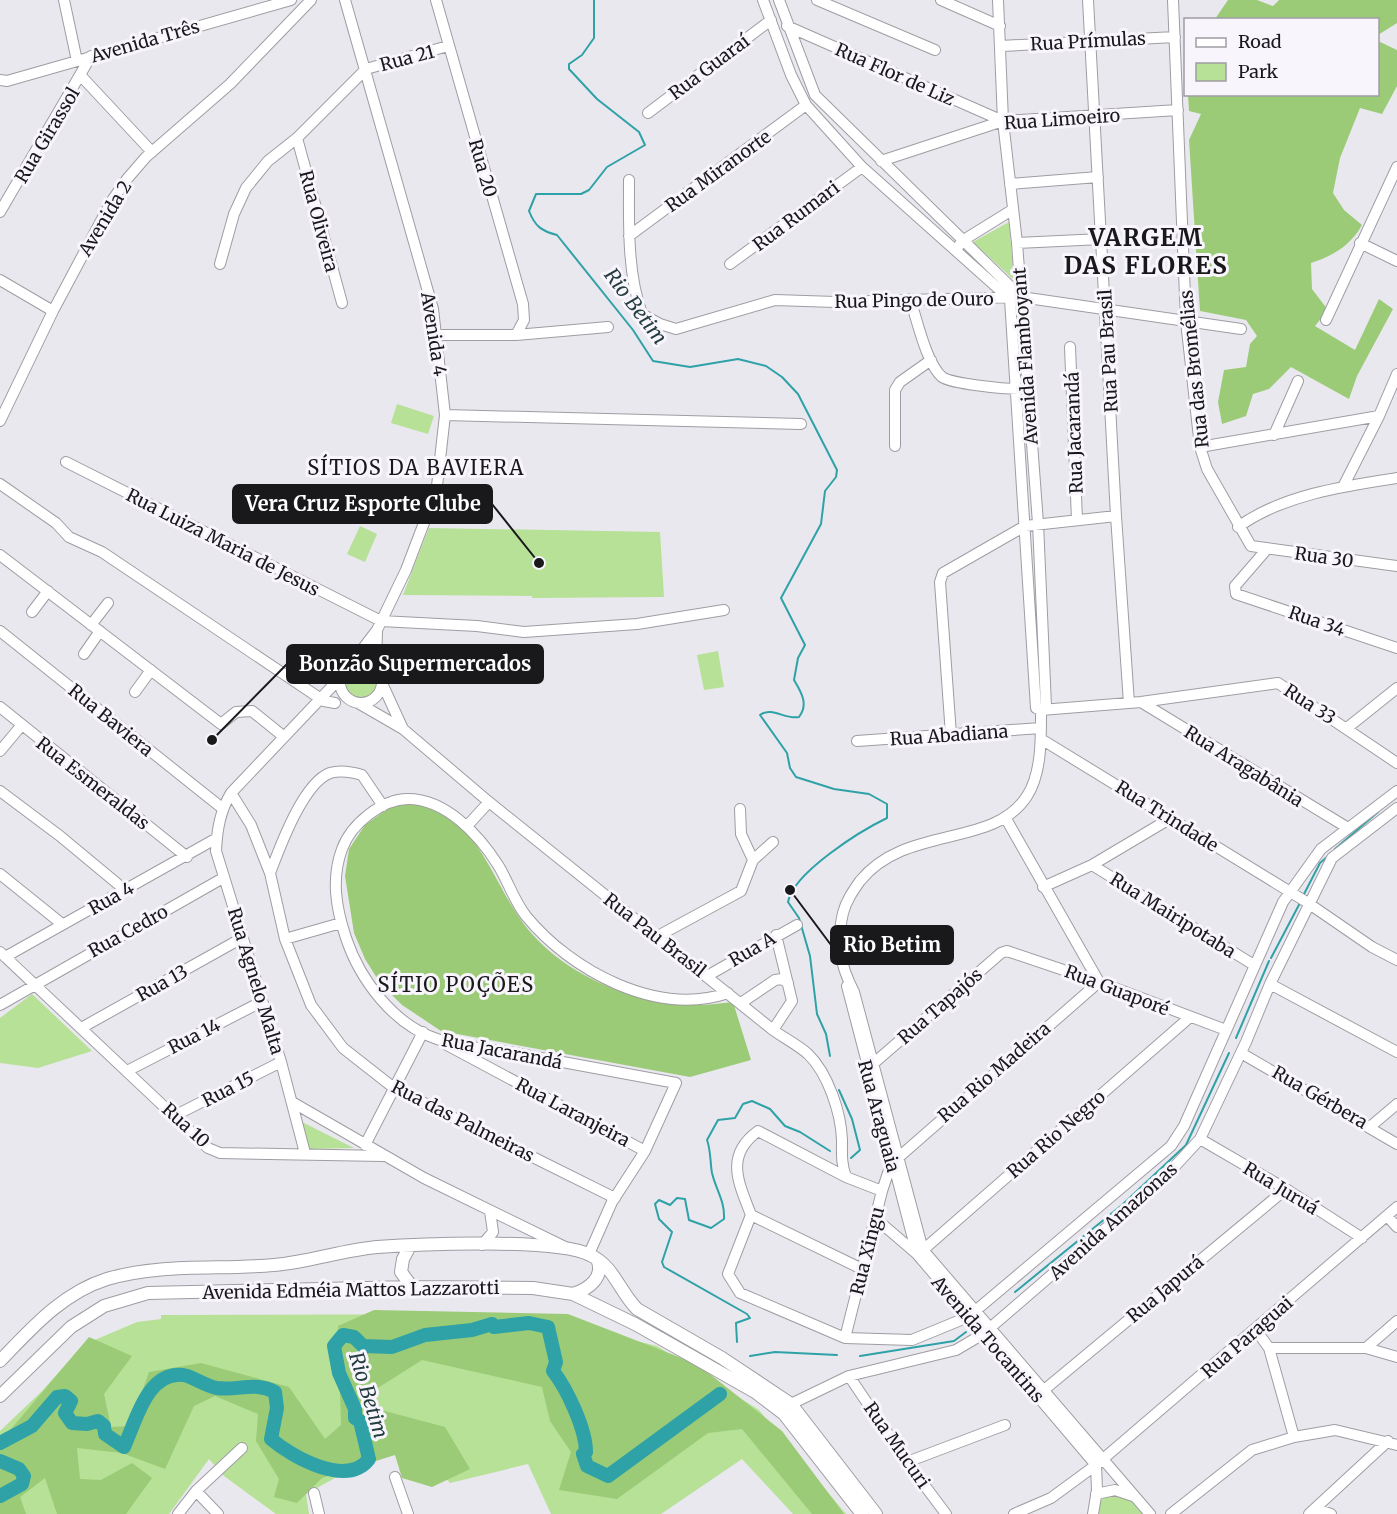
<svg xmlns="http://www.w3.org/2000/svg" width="1397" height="1514" viewBox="0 0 1397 1514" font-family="Merriweather,serif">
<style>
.green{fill:#b6e196}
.forest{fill:#9bcb76}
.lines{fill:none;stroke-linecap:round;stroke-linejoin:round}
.stream{stroke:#2ea2a7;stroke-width:2}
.river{stroke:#2ea2a7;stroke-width:14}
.minor-casing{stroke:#9f9da3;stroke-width:12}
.major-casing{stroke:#9f9da3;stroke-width:14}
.minor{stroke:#fff;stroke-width:10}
.major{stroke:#fff;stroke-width:12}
.labels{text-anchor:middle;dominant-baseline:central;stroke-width:6;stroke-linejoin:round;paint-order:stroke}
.street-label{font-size:18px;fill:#19181b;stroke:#f8f5fc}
.water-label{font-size:20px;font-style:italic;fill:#243d3e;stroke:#f8f5fc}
.neighbourhood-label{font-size:20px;letter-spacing:1.5px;fill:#19181b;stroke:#f8f5fc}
.district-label{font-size:24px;font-weight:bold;letter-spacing:1.5px;fill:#19181b;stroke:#f8f5fc}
.leader{fill:none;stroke:#19181b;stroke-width:2}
.callout-dot{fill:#19181b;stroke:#f8f5fc;stroke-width:2}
.callout{fill:#19181b;stroke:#19181b;stroke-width:2}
.callout-label{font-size:20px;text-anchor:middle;font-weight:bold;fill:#fff}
</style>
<rect width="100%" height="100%" fill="#eae8ef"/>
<!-- green -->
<path class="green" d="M1009,222L1014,280L973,242Z
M397,404L434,416L428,434L391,423Z
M360,526L377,534L365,562L347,554Z
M429,528L660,532L664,597L532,598V596L403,595Z
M718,651L724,687L704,690L697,655Z
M345 682a16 16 0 1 1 32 0a16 16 0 1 1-32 0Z
M32,994L92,1051L38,1068L0,1063V1018Z
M302,1122L354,1148L308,1149Z
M528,1314L657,1346L759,1410L846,1514H793L742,1459L661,1514H551L528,1464L450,1483L431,1462L381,1445L344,1473L306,1494L309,1514H276L224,1476L209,1459L169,1514H0V1431L42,1391L83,1345L137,1322L161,1319V1315Z
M1109,1494L1130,1499L1144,1514H1097L1101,1500Z"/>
<!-- forest -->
<path class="forest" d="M1228,0H1257L1273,6L1279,0H1397V23L1378,35V20L1215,19Z
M1378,41L1397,50V86L1382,114L1360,108L1340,158L1333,193L1344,210L1362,225C1351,245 1333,256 1311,263L1312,289L1328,310L1315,326L1355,350L1379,299L1393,309L1357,376L1349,399L1291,367L1269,389L1253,394L1246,416L1222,424L1218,402L1224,370L1246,367L1250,344L1257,336L1246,320L1200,311L1189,140L1201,114L1189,111L1188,95L1378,94Z
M413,802C424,806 438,809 447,815C481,837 498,888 521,920C558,973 633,1005 697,1005C709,1005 721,1003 733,1002L751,1060L690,1077L441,1031L402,1005L380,983L365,959L354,933L345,876L349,849L365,825L393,805Z
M374,1310L568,1314L697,1364L782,1431L844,1514H812L742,1429L708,1433L617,1499L559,1490L571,1452L550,1421L542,1387L422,1360L373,1391L381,1410L445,1427L470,1469L432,1487L402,1478L395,1455L322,1478L297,1503L274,1497L279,1479L256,1441L258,1414L215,1396L194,1406L165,1469L122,1453L77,1448L80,1479L101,1480L132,1463L152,1478L126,1514H57L45,1478L20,1497L26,1514H0V1442L89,1337L132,1356L104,1394L111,1427L130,1426L149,1372L201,1363L289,1387L325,1439L341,1425L338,1326Z"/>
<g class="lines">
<!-- stream -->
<path class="stream" d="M594,0V38L582,55L569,64V69L597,99L639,132L645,145L607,167L589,190L581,194H536L529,211C535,226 541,231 557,235L633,330L653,361L690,367L738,359L766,366L782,377L798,394L837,470L836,477L825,491L821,524L781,598L805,645L798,658L794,680C801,692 809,704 799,717C785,720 772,706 760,715L787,753L790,768L796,777L834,789L869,794L887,804V818C860,831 793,873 788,902L799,918L810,956L817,1014L826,1034L830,1056
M1335,849L1378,812
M1303,896L1320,863L1327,857
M1271,958L1301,901
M1236,1038L1269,961
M839,1090L852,1119L860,1150L851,1158
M1015,1292L1122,1205L1186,1145L1229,1053
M737,1342L736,1323L750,1318L747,1314L664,1267L662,1262L672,1232L659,1219L655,1204L659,1200L670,1205L677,1198L685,1199L689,1220L711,1228L724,1219C725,1201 716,1190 712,1173C710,1162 711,1151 707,1140L718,1120L735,1118L743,1104L752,1101L770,1109L785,1126L800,1132L830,1151
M750,1356L775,1352L837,1355
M860,1356L954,1341L966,1332"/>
<!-- river -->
<path class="river" d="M0,1443L32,1426L57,1397L65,1396L71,1401L65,1413L72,1423L87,1424L98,1421L104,1426L105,1434L124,1447C136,1421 147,1371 183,1375C190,1375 205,1386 217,1388C239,1391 253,1381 275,1392L277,1408L271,1439C292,1457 347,1488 369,1459L360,1421L355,1418V1409L339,1373L334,1346L343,1335L354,1337L363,1346L392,1347L425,1335L472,1330L492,1324L494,1327L529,1323L548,1327L556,1362L553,1371C567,1389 586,1429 586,1452L583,1454L587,1466L608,1476L720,1394
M0,1461L19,1469L24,1476L22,1484L0,1496"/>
<defs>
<path id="minor" d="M64,0L77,61
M345,0L433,309L445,415L437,486L427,515L406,570L377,630L351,664
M436,0L523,304L524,320L516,335
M763,0L791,75L806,105L862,167L1010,299L1036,708L1041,710L1046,706L1038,523L1017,243L1003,121L998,0
M779,0L815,95L1021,297
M817,0L935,50
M941,0L1000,26
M1088,0L1116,516L1129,703
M1173,0L1186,321L1200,447L1207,469L1251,546L1397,566
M787,26L1003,121
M1001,46L1175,37
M82,77L152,152
M0,80L7,81L291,0
M648,113L771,20
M297,138L342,303
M881,161L1003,121L1178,110
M629,180C629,224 627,272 642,314L660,324L676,329L775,300L835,302L1021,297L1241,329
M1010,184L1098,177
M0,212L91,56
M629,236L806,105
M1017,243L1102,239
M1360,243L1397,261
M958,247L962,241L1012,210
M220,264L234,214L246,188L268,161L297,138L366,69L448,46
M730,264L862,167
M0,280L53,311
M910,299C917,319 926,363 942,377C952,384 1005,389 1020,389
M1326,320L1397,167
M436,335H516L608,327
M1070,347L1077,520
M445,415L801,424
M0,421L53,311L111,202L127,179L146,157L230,84L311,0
M1274,435L1298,381
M895,446V390L900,382L931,360
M1200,447L1379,416
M66,462L381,621L477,626L524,632L637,624L724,610
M0,484L56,523L69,537L102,552L324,701L335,703
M1343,487L1379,416L1397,374
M1238,527C1282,495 1344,486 1397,478
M1267,549L1235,586L1236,594L1397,648
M0,555L221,724L236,712L252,711L283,736
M32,612L48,591
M91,625L108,603
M0,631L222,808
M84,654L100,631
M340 682a21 21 0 1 1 42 0a21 21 0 1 1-42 0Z
M376,668L377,630
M380,676L494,657
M381,681L403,729
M135,692L151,670
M1141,702L1348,828
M358,703L403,729L489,802L773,1030C784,1038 798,1045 808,1054C828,1073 841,1113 842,1140C842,1154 841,1163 846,1177
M0,707L187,857
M1347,728L1397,688
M951,735L940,582L943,573L1025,526L1116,516
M1041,739L1305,901L1372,947L1397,960
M857,741L1041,728
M0,751L21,726
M0,791L60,836L125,890
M231,793L251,825L270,873L285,939L311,1005L343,1048L394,1088L615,1198
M467,826L489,802
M753,860L773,842
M1092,865L1254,965
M270,873C280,847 303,783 330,773C340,770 352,772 362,775L383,806
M0,874L62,924
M1043,887L1092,865L1171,818
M658,936L741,891L753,860L741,834L740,809
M285,939L341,923
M0,952L208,1148L220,1153L383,1156
M5,957L217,838
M707,976L797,925
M1270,984L1397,1052
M847,986L917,1254
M741,1003L775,980L782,979L788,983
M0,1005L223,878
M83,1027L242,938
M773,1030L792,1001L776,935
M447,1045L645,1151
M1241,1053L1397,1144
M874,1063L1001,953L1007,951L1099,982L1226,1030
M127,1071L261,1002
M292,1102L424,1178L565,1247
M174,1116L281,1062
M1371,1126L1397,1104
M1200,1139L1286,1189L1362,1238
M365,1145L423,1032
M305,1153L281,1062L216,851C217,830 220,811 231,793L341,677
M882,1191L846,1177L758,1131C724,1156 739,1183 751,1215L728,1274L740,1293L845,1338L912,1340L968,1317L1171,1146L1184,1126L1283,902L1321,849L1397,791
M751,1215L862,1269
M1387,1216L1397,1227
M875,1218L917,1254L1096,1465
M482,1245L493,1232L490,1211
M923,1250L1189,1018
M589,1254L612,1202L645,1151L676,1083C622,1073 568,1063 514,1053C489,1049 461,1047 437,1039C394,1025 360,980 346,938C336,908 331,879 342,849C351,824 382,799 408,799C446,799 479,835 498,865C508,881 514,901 526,916C571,971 657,1017 728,993
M1256,1330L1269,1348L1294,1437
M845,1338L882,1191L891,1164L1099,982L1005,817
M1269,1348H1366L1397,1357
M1366,1348L1397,1321
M849,1376L907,1462L946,1514
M1044,1390L1286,1189
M791,1404L849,1376L956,1350L983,1334L1164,1178L1200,1139L1246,1042L1270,984L1332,858L1397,808
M907,1462L1005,1425
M395,1477L408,1514
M196,1491L218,1514
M314,1493L319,1514
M1096,1494L1115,1490L1133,1496
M1316,1509L1331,1514
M178,1514L196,1491L242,1448
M1014,1514L1051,1498L1096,1465L1397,1207
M1093,1514L1097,1490L1096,1465
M1150,1514L923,1250L854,992C840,965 836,943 843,913C846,901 853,891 860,881C906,824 993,849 1027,796C1042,773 1041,737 1041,710L1141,702L1278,683L1397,763
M1171,1514L1252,1450L1294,1437L1335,1430L1397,1445
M1309,1514L1388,1441"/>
<path id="major" d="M410,1246L403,1259L401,1272L412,1287
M573,1294C589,1289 605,1277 597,1259
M0,1361C31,1329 62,1293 107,1279C161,1263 219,1270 274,1265C309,1262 343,1250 377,1247C418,1244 557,1238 590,1255C614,1266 619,1291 637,1309L722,1358L791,1404L876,1514
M0,1396L71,1327L104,1306L148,1293L412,1287L533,1288L573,1294L635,1324L755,1392L784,1414L862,1514"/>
</defs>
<!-- minor casing -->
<use href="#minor" class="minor-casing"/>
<!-- major casing -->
<use href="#major" class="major-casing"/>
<!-- minor -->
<use href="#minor" class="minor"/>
<!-- major -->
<use href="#major" class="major"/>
</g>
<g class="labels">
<!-- street labels -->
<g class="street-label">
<text transform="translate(145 41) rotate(-16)">Avenida Três</text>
<text transform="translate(1088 41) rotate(-3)">Rua Prímulas</text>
<text transform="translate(407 58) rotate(-15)">Rua 21</text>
<text transform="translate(709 67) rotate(-37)">Rua Guaraí</text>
<text transform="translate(895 74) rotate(24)">Rua Flor de Liz</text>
<text transform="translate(1062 119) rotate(-4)">Rua Limoeiro</text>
<text transform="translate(47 135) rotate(-59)">Rua Girassol</text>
<text transform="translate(483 168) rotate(74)">Rua 20</text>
<text transform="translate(718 171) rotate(-36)">Rua Miranorte</text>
<text transform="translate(796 216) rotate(-37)">Rua Rumari</text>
<text transform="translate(105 218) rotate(-59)">Avenida 2</text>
<text transform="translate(319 221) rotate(75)">Rua Oliveira</text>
<text transform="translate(914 300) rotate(-1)">Rua Pingo de Ouro</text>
<text transform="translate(434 334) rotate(81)">Avenida 4</text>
<text transform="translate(1108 351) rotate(-93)">Rua Pau Brasil</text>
<text transform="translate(1025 356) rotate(-94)">Avenida Flamboyant</text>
<text transform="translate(1194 369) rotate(-96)">Rua das Bromélias</text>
<text transform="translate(1074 433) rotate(-92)">Rua Jacarandá</text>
<text transform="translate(223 542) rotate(27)">Rua Luiza Maria de Jesus</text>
<text transform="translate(1324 557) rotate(8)">Rua 30</text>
<text transform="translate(1317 621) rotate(19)">Rua 34</text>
<text transform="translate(1310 704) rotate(33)">Rua 33</text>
<text transform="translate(111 720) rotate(39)">Rua Baviera</text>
<text transform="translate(949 735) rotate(-4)">Rua Abadiana</text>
<text transform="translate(1244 766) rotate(32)">Rua Aragabânia</text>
<text transform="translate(93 783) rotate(38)">Rua Esmeraldas</text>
<text transform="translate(1167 816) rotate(32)">Rua Trindade</text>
<text transform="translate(111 898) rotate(-29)">Rua 4</text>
<text transform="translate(1173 915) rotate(32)">Rua Mairipotaba</text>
<text transform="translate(128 931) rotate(-29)">Rua Cedro</text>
<text transform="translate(655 935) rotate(38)">Rua Pau Brasil</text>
<text transform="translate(752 949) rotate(-30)">Rua A</text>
<text transform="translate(256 981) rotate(73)">Rua Agnelo Malta</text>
<text transform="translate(162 983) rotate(-29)">Rua 13</text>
<text transform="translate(1117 990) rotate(21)">Rua Guaporé</text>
<text transform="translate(940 1006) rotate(-41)">Rua Tapajós</text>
<text transform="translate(194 1036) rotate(-27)">Rua 14</text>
<text transform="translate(502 1051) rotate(11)">Rua Jacarandá</text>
<text transform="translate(994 1072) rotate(-41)">Rua Rio Madeira</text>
<text transform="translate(228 1089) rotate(-27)">Rua 15</text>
<text transform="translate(1320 1097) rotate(30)">Rua Gérbera</text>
<text transform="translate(573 1112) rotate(28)">Rua Laranjeira</text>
<text transform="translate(879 1116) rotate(75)">Rua Araguaia</text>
<text transform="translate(463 1121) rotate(27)">Rua das Palmeiras</text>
<text transform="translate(186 1125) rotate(42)">Rua 10</text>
<text transform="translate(1056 1134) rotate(-41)">Rua Rio Negro</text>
<text transform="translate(1281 1188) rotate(31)">Rua Juruá</text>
<text transform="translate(1113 1221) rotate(-42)">Avenida Amazonas</text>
<text transform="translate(867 1251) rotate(-76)">Rua Xingu</text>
<text transform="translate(1165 1289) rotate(-40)">Rua Japurá</text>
<text transform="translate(351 1290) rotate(-1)">Avenida Edméia Mattos Lazzarotti</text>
<text transform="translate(1247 1337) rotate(-41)">Rua Paraguai</text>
<text transform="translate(988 1339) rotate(49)">Avenida Tocantins</text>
<text transform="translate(897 1445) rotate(55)">Rua Mucuri</text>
</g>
<!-- water labels -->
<g class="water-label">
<text transform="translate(636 306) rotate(53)">Rio Betim</text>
<text transform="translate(369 1395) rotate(73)">Rio Betim</text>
</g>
<!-- neighbourhood labels -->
<g class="neighbourhood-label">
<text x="416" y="467">SÍTIOS DA BAVIERA</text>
<text x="456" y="984">SÍTIO POÇÕES</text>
</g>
<!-- district labels -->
<g class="district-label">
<text x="1146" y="237">VARGEM<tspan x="1146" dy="28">DAS FLORES</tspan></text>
</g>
</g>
<!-- callouts -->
<path class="leader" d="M539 563L492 504M212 740L287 664M790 890L831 945"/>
<g class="callout-dot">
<circle cx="539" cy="563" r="6"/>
<circle cx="212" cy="740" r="6"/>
<circle cx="790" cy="890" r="6"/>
</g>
<g class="callout">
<rect x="233" y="485" width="259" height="38" rx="6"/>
<rect x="287" y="645" width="256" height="38" rx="6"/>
<rect x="831" y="926" width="122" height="38" rx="6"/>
</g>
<g class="callout-label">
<text x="363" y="511">Vera Cruz Esporte Clube</text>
<text x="415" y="671">Bonzão Supermercados</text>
<text x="892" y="952">Rio Betim</text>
</g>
<!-- legend -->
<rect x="1184" y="18" width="195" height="78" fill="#f8f5fc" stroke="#9f9da2" stroke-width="1.5"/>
<rect x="1196" y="38" width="30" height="9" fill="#ffffff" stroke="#9f9da2" stroke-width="1.5"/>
<text x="1238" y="48" font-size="18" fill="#19181b">Road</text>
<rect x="1196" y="63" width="30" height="18" fill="#b6e196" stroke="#9f9da2" stroke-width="1.5"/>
<text x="1238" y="78" font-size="18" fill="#19181b">Park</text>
</svg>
